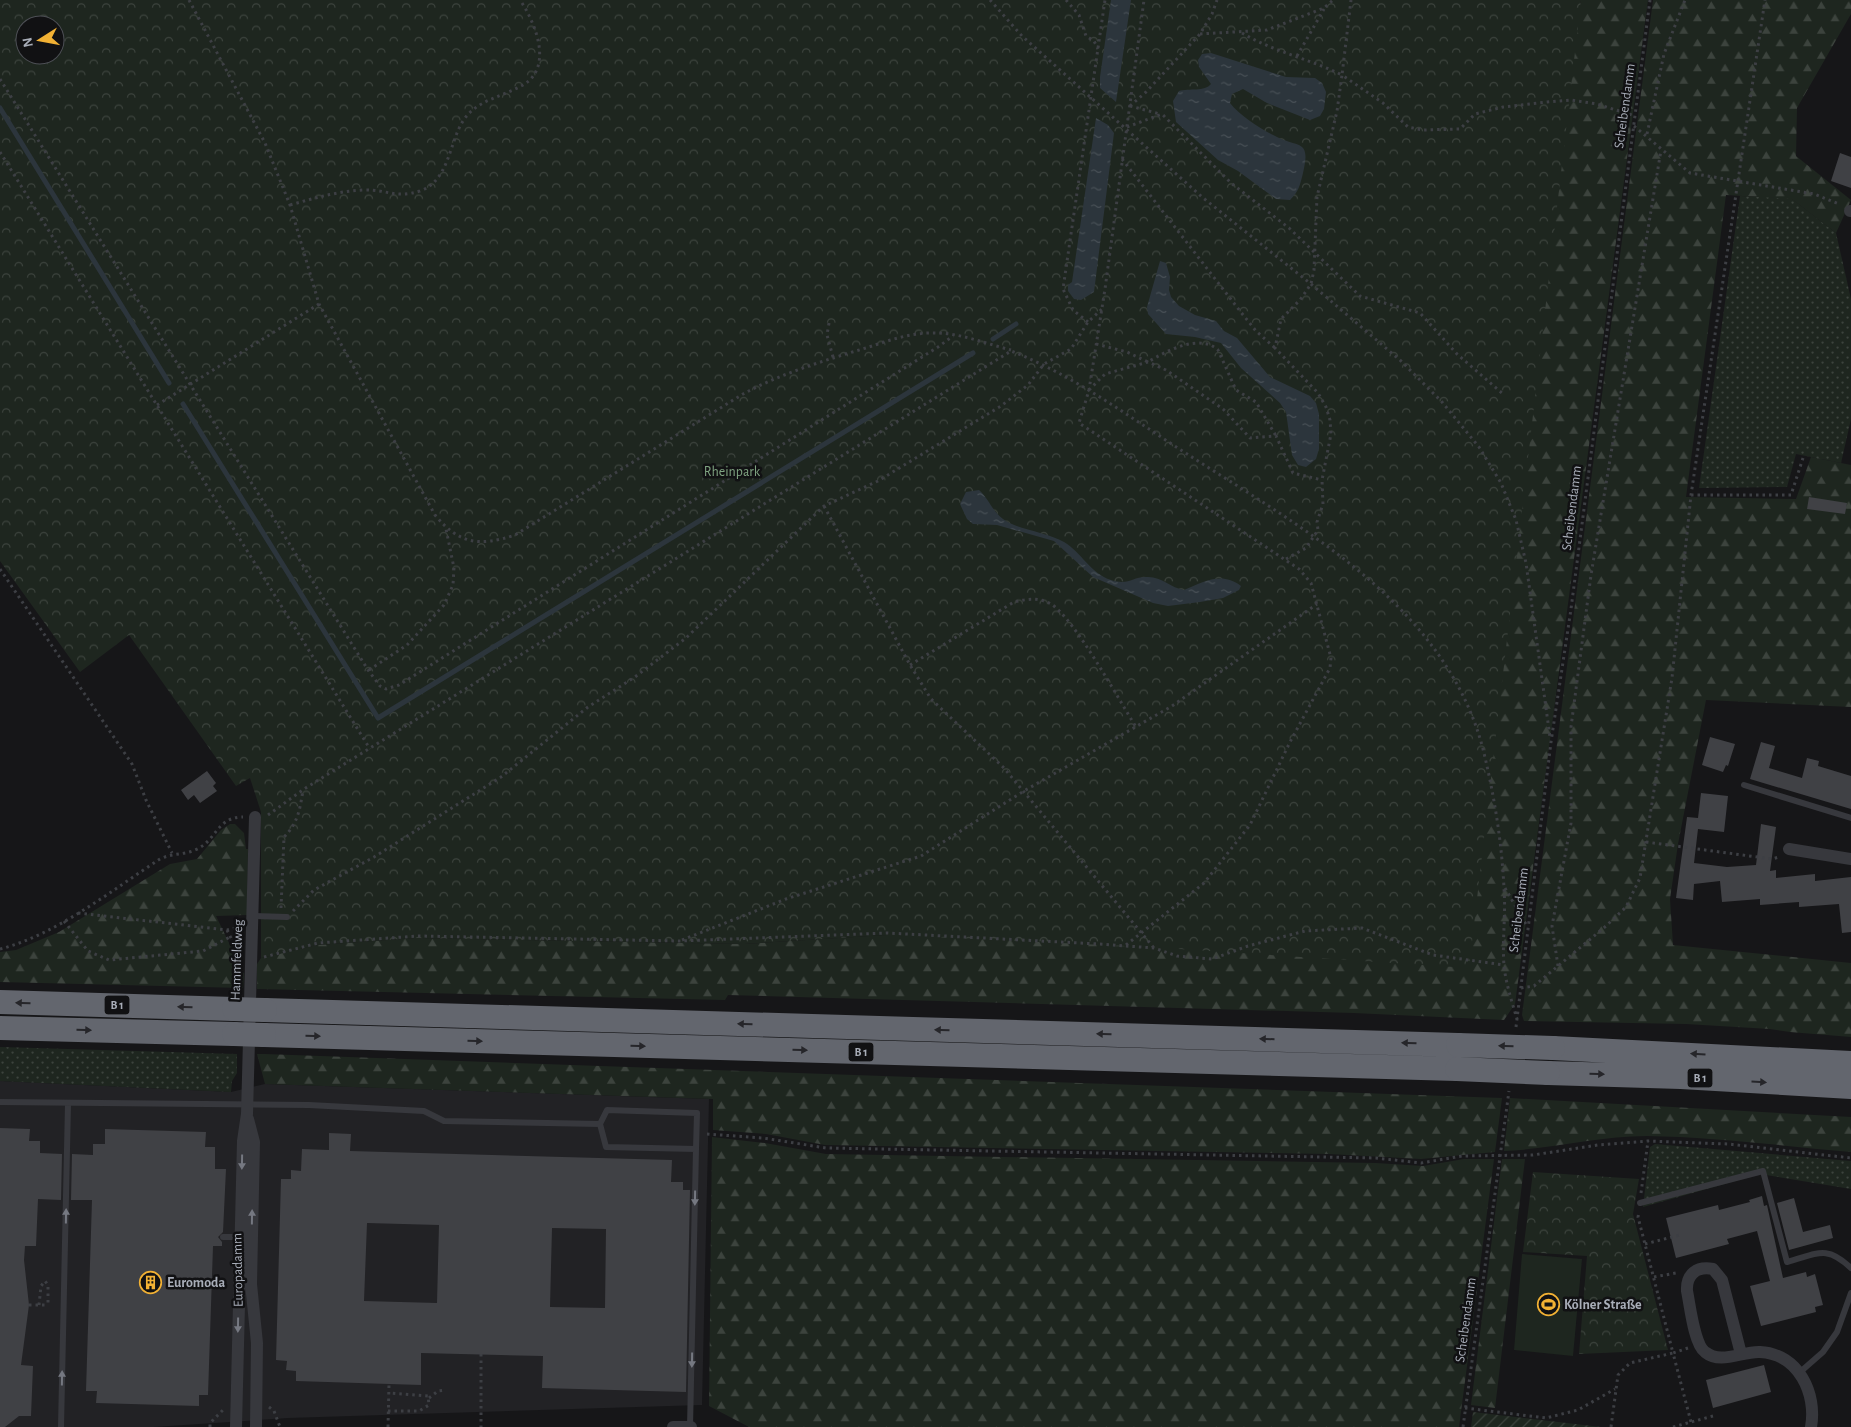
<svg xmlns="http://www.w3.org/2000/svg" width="1851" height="1427" viewBox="0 0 1851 1427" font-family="'Alegreya Sans',sans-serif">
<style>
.built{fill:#222225}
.grass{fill:url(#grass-dots)}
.forest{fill:url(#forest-firs)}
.park{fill:url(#park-crowns);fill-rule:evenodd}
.garden{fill:url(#garden-furrows)}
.pitch{fill:#1e261f}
.water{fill:url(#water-ripples)}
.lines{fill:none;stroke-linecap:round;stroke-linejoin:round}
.stream{stroke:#2c353c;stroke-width:5}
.building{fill:#404145;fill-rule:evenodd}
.path{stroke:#3d3f44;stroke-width:3;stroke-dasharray:2.5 4;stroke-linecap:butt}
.service{stroke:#37383d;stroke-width:6}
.minor{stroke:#37383d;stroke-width:12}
.motorway{stroke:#63666e;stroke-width:24}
.motorway-bridge{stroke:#63666e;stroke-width:24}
.oneway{fill:#26262a}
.oneway2{fill:#757881}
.labels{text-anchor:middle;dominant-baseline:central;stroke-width:5;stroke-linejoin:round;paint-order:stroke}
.shield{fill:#111113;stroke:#7b7e86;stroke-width:1}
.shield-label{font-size:12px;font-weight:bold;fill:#a8adb8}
.street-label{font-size:14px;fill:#a8adb8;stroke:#111113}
.park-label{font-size:14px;fill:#7fa381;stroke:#111113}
.poi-label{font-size:14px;font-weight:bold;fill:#a8adb8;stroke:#111113;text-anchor:start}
</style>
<defs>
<pattern id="grass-dots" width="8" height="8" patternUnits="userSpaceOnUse" patternTransform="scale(1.25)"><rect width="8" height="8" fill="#1e261f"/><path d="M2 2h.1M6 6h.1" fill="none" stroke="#3c433d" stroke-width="1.8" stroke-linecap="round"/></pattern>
<pattern id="forest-firs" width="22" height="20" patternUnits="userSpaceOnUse" patternTransform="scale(1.25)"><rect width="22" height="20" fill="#1e261f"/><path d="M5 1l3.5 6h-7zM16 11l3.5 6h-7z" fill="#3c433d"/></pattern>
<pattern id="park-crowns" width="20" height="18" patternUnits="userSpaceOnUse" patternTransform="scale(1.25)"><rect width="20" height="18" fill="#1e261f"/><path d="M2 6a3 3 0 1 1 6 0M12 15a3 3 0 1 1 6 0" fill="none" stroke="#3c433d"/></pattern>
<pattern id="garden-furrows" width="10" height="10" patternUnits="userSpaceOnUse" patternTransform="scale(1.25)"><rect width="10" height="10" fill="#1e261f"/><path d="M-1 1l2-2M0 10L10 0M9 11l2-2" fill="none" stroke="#3c433d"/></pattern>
<pattern id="water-ripples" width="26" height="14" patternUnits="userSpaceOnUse" patternTransform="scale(1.25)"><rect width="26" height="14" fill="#2c353c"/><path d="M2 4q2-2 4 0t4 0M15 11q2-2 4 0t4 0" fill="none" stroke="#485056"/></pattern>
</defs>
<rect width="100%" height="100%" fill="#161618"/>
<!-- built -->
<path class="built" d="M0,1081L231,1092L265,1084L709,1099L702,1405L288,1418L154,1427H0Z"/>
<!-- grass -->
<path class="grass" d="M1740,196L1791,198L1836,233L1851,299V419L1841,463L1796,454L1787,487L1699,488Z
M0,1047L237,1054V1073L232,1081L231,1092L0,1081Z
M1655,1144L1851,1161V1189L1760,1174L1643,1207L1650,1147Z"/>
<!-- forest -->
<path class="forest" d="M1581,0H1648L1515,1004L1504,1020L1354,1013L728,995L725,1000L257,989V964L261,958L317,945L415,938L744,944L887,935L1526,395L1542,326L1544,161L1575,33Z
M1653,0H1851V14L1797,108L1796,156L1851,200L1836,233L1792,199L1726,195L1686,497L1796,499L1811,457L1851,465V707L1706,700L1678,844L1670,899L1673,945L1851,963V1037L1790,1032L1770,1029L1686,1024L1524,1021L1522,1015Z
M230,824H235L244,833L246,849H248L247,915L216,916L244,974L243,988L0,982V952L16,950L59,932L170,864L197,859L221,830Z
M257,1054H264L1502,1098L1495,1152L1421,1159L1329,1154L825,1145L766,1134L713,1130V1099L265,1084Z
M1510,1098L1851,1117V1152C1783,1146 1715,1137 1647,1136C1599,1136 1552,1149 1504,1151Z
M712,1137L765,1143L826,1154L1376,1163L1423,1166L1464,1159H1494L1459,1427H749L709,1406Z
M1502,1159H1525L1495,1408L1471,1405Z"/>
<!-- park -->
<path class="park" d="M0,0H1581L1469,968L1148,947L887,935L744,944L415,938L317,945L261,958V812L250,778L236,786L129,635L80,672L0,561ZM25,25H55V55H25Z
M1533,1172L1639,1179L1633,1214L1668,1350L1579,1354L1587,1256L1523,1252Z"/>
<!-- garden -->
<path class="garden" d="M1473,1412L1601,1427H1471Z"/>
<!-- pitch -->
<path class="pitch" d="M1522,1254L1582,1259L1573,1356L1514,1350Z"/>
<!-- water -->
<path class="water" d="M1111,0H1131L1116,102L1100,88V77Z
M1211,53L1286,77L1315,78L1322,83L1326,92L1324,109L1320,116L1310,120L1267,103L1243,89L1232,94L1230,103C1240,116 1262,130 1277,137C1299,148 1311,139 1303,173C1300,185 1299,191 1290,200L1276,199L1238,171L1218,160L1176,122L1173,101L1179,91C1189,88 1205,92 1211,84L1199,67L1198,60L1202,54Z
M1096,118L1108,125L1114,133L1094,292L1081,300L1074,299L1068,291V285L1072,282Z
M1160,261L1166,263L1170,277L1169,290L1171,297L1179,306L1195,315L1216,321L1224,331L1237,338L1270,377L1310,396L1316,403L1319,414V449L1316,459L1306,467L1298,465L1292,455L1286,412L1280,403L1241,368L1221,343L1195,337L1166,334L1148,314L1147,307Z
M979,490C989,499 992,511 1003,519C1015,529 1047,532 1064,542C1081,552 1091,574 1111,580C1130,586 1132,576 1148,577C1162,577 1171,588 1184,590C1204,582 1221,571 1241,586L1239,590L1223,598L1200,602L1168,606L1153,603L1093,577L1054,541L997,525L973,524L967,519L960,504L966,492Z"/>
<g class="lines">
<!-- stream -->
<path class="stream" d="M0,108L169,383
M993,339L1016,324
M183,404L378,718L973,353"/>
</g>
<!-- building -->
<path class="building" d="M1840,153L1851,157V188L1831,181Z
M1809,497L1847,503L1845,514L1807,509Z
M1710,737L1735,744L1728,766L1726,765L1723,772L1702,765Z
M1761,742L1775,746L1769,768L1802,778L1807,758L1819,761L1818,766L1851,776V809L1750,779Z
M207,771L216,783L213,786L217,791L200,803L194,795L188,800L181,790Z
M1701,793L1728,796L1724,832L1698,829L1694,863L1727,867L1756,865L1761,824L1776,827L1770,871L1776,870V878L1815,874V881L1851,877V932L1842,933L1839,904L1799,907V902L1760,905V899L1722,902L1720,881L1694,884L1693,900L1676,898L1687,817L1698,818Z
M0,1128L30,1129L29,1141H40V1153L62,1154L61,1200L38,1199L36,1246H25L24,1260L29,1305L21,1365L33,1366L31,1416H19L5,1427H0Z
M105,1129L206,1132L205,1147H215V1169H226L223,1232L218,1237L222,1242V1246H213L208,1395H199V1406L96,1403L97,1391H86L92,1200H71L72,1154L93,1155V1144H105Z
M329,1133L351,1134L350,1151L672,1160L671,1182H683V1190H690L686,1392L542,1388L543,1356L421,1353V1385L296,1381V1371L286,1370L287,1361L276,1360L281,1179H291V1170L301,1171L302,1149L329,1150ZM367,1223L439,1225L437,1303L364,1301ZM552,1228L606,1229L605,1308L550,1307Z
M1762,1196L1764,1206L1767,1205L1783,1278L1806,1272L1807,1277L1815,1274L1823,1305L1815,1307L1816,1312L1761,1326L1750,1286L1770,1281L1757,1231L1727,1239L1729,1244L1676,1258L1666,1218L1718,1205L1719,1210L1750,1202L1749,1200Z
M1794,1198L1803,1232L1830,1225L1833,1238L1789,1250L1777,1203Z
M1764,1365L1771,1392L1713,1408L1706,1380Z"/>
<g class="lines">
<!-- path -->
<path class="path" d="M189,0L265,143L290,205L319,304L435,515C459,544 479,547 515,535L743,394C782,373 826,360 869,347C890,340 913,332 936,333C960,333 987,344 1011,350
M990,0L1022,36L1202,197L1311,284L1401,361L1442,402L1479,447L1501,483L1516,520L1526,563L1550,737
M1066,0L1079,15L1086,36L1094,41L1098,49
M1242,33C1274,52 1310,59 1342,75L1351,0
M1200,34L1267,30L1324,8L1333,0
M1297,56L1324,9
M0,79L368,670L380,686L386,689L399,685L938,347L953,336
M1130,106L1146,92L1200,34L1212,14L1217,0
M1130,106L1160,114
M1634,126L1690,173L1814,194L1839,204
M1127,127L1162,114L1231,183L1289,228L1360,296L1420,313L1457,354L1503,394
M1647,134L1664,54L1685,0
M0,152L370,749
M1122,159L1240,311L1256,331L1275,348
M290,205C315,198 338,191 364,190C387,189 394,199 420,191C449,181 449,143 463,121C476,100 502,97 523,85C554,67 535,22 520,0
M1088,322L1073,310L1063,289L1105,0
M829,323L827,335L833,357
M1096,344L1127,352L1148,362C1166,351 1200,333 1218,350L1236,390L1256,402L1276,436
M1089,390L1105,374L1148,362L1166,370L1223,409L1250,438L1276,436L1293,473L1322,480
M157,405L319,304
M1691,495H1791L1803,458
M824,506L910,665L931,699L1004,768L1154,948
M1286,559L1306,548L1318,530L1317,522L1323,504L1322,480L1331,434L1330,420L1326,407L1318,393L1275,348L1281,319L1300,300L1311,284L1314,270L1317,197L1337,111L1342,75L1383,103L1408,127L1423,130L1460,129L1475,114L1503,107L1547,102L1571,100L1597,104L1635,116
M0,569L132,764L146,800L172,853
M910,665L1014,602C1027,599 1038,597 1051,604C1074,618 1119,700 1136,727
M369,670L407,645L444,605L453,585L454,568L446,529
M268,815L304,789L1011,351C1073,375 1128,416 1184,452C1300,527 1445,604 1483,749C1494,794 1502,843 1504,889C1506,914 1502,941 1504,966C1506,984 1512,1002 1517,1019
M1646,842L1772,859L1779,857
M1505,888L1527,926
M281,908L284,837C298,823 300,809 303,790
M293,911L314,890L374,857L501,777L588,707L635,677L686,638L824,506L878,481L1001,406L1028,385L1044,364L1071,349L1088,322L1102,309
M78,913L227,930L240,927
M64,921L88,951L109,960L203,951L230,937
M227,930L237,950
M682,940L786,899L921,856L1024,791L1172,706L1317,604
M1126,945L1204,883L1250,825L1290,742L1330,668L1331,658L1311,583L1299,569L1079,423L1089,390L1105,289L1144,0
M0,949C56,935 112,890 160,859C172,853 184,855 195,850C217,841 216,817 243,817
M264,957L318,943L418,936L680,941L887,933L1099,944L1154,948L1177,956L1212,959L1248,946L1305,931L1362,928L1433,955L1504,965
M1558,966L1552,926L1571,823V727L1591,575L1661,150
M1521,988L1534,986L1606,926L1626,907L1640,878L1672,678L1691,495L1765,0
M1516,1027L1551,742L1571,609L1650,0
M707,1134L763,1138L826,1148L1376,1158L1421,1163L1462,1156L1533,1155L1598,1145L1648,1141L1728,1144L1851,1158
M1641,1193L1648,1141
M1645,1244L1680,1235
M1654,1277L1676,1273
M29,1305H48
M39,1305L41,1286L45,1281L48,1285V1305
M1688,1348L1673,1353L1691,1422
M481,1354V1427
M429,1398L438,1391L446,1390
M269,1407L274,1411L280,1427
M1465,1408L1546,1418L1578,1410L1615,1389
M388,1411H419L429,1405L428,1396L389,1393
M210,1427V1423L223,1410
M388,1427L389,1384
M1463,1427L1509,1091
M1611,1427L1618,1375L1630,1363L1673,1353L1638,1217L1639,1212
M1673,1427L1713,1416"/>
<!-- service -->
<path class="service" d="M1744,785L1851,818
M253,916L287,917
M0,1102L309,1105L424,1111L444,1121L600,1124L606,1147L696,1149L697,1113L607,1110L600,1124
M1640,1203L1763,1171L1787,1262C1817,1254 1826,1244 1851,1268
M223,1237H243
M1799,1373L1823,1352L1837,1332L1851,1293
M61,1427L68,1104
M690,1427L696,1149"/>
<!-- minor -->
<path class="minor" d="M1850,211H1851
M1789,849L1851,859
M248,1119L254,1142L251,1284L257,1343L256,1427
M1741,1354L1722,1280L1713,1269C1697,1266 1686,1274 1687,1291C1690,1305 1694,1344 1705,1352C1721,1365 1742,1351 1760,1352C1799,1354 1817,1394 1811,1427
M236,1427L243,1141L247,1114L255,817
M673,1427H691"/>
<!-- motorway -->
<path class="motorway" d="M0,1002L234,1009
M265,1010L1458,1045
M0,1028L234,1034
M264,1035L1457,1069
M1553,1048L1851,1063
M1548,1073L1681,1077L1851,1087"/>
<!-- motorway-bridge -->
<path class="motorway-bridge" d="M234,1009L265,1010
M234,1034L264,1035
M1458,1045L1553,1048
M1457,1069L1548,1073"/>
</g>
<!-- one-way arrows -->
<defs><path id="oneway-solid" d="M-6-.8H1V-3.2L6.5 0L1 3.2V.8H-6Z" transform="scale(1.25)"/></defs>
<g class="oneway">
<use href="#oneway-solid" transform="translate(23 1003) rotate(-178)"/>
<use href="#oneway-solid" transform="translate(185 1007) rotate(-178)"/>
<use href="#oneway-solid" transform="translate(745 1024) rotate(-178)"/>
<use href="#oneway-solid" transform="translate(84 1030) rotate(2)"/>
<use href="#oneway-solid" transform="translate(942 1030) rotate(-178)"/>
<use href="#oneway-solid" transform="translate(1104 1034) rotate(-178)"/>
<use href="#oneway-solid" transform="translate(313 1036) rotate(2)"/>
<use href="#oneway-solid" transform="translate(1267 1039) rotate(-178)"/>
<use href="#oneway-solid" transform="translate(475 1041) rotate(2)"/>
<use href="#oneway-solid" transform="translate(1409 1043) rotate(-178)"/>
<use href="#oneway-solid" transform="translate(638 1046) rotate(2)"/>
<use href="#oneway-solid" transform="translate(1506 1046) rotate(-178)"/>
<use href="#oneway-solid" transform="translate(800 1050) rotate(2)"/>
<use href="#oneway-solid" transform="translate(1698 1054) rotate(-177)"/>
<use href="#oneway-solid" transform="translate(1597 1074) rotate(2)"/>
<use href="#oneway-solid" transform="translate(1759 1082) rotate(3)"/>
</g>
<g class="oneway2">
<use href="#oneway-solid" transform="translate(242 1162) rotate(91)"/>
<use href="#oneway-solid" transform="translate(695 1198) rotate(91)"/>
<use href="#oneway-solid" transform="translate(66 1216) rotate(-89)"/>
<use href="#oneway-solid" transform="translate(252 1217) rotate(-89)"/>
<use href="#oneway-solid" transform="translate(238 1325) rotate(91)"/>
<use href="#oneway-solid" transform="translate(692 1360) rotate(91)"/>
<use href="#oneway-solid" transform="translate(62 1378) rotate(-89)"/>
</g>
<!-- icons -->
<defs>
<symbol id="building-ring" viewBox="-11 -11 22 22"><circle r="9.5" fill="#111113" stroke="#f2b134" stroke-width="1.5"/><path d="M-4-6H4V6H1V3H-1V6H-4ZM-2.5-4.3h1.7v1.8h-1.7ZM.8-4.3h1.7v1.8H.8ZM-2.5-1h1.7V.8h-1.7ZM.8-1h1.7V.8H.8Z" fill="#f2b134"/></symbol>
<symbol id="stadium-ring" viewBox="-11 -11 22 22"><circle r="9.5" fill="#111113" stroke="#f2b134" stroke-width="1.5"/><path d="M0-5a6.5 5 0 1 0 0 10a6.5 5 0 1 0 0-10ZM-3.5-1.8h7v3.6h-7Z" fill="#f2b134"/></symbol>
</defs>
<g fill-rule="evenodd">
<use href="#building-ring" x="138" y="1270" width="25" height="25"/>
<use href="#stadium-ring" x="1536" y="1292" width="25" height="25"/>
</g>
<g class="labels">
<!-- shield labels -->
<g class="shield">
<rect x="104.5" y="995.5" width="25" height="19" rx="4"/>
<rect x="848.5" y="1042.5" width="25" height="19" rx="4"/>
<rect x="1687.5" y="1068.5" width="25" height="19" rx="4"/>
</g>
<g class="shield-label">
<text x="117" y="1005">B 1</text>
<text x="861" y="1052">B 1</text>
<text x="1700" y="1078">B 1</text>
</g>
<!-- street labels -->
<g class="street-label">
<text transform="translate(1625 106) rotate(-82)">Scheibendamm</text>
<text transform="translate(1572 508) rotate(-83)">Scheibendamm</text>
<text transform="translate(1519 910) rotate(-83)">Scheibendamm</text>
<text transform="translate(237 960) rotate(-88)">Hammfeldweg</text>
<text transform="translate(238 1270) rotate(-91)">Europadamm</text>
<text transform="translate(1466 1320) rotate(-82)">Scheibendamm</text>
</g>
<!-- park labels -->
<g class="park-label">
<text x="732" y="472">Rheinpark</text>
</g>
<!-- poi labels -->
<g class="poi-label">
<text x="167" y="1283">Euromoda</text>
<text x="1564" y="1305">Kölner Straße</text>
</g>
</g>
<!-- north arrow -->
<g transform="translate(40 40) rotate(259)"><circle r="24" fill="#111113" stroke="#4d4f55"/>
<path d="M0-4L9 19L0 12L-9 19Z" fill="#f2b134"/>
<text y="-8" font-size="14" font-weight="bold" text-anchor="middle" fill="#a8adb8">N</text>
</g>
</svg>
